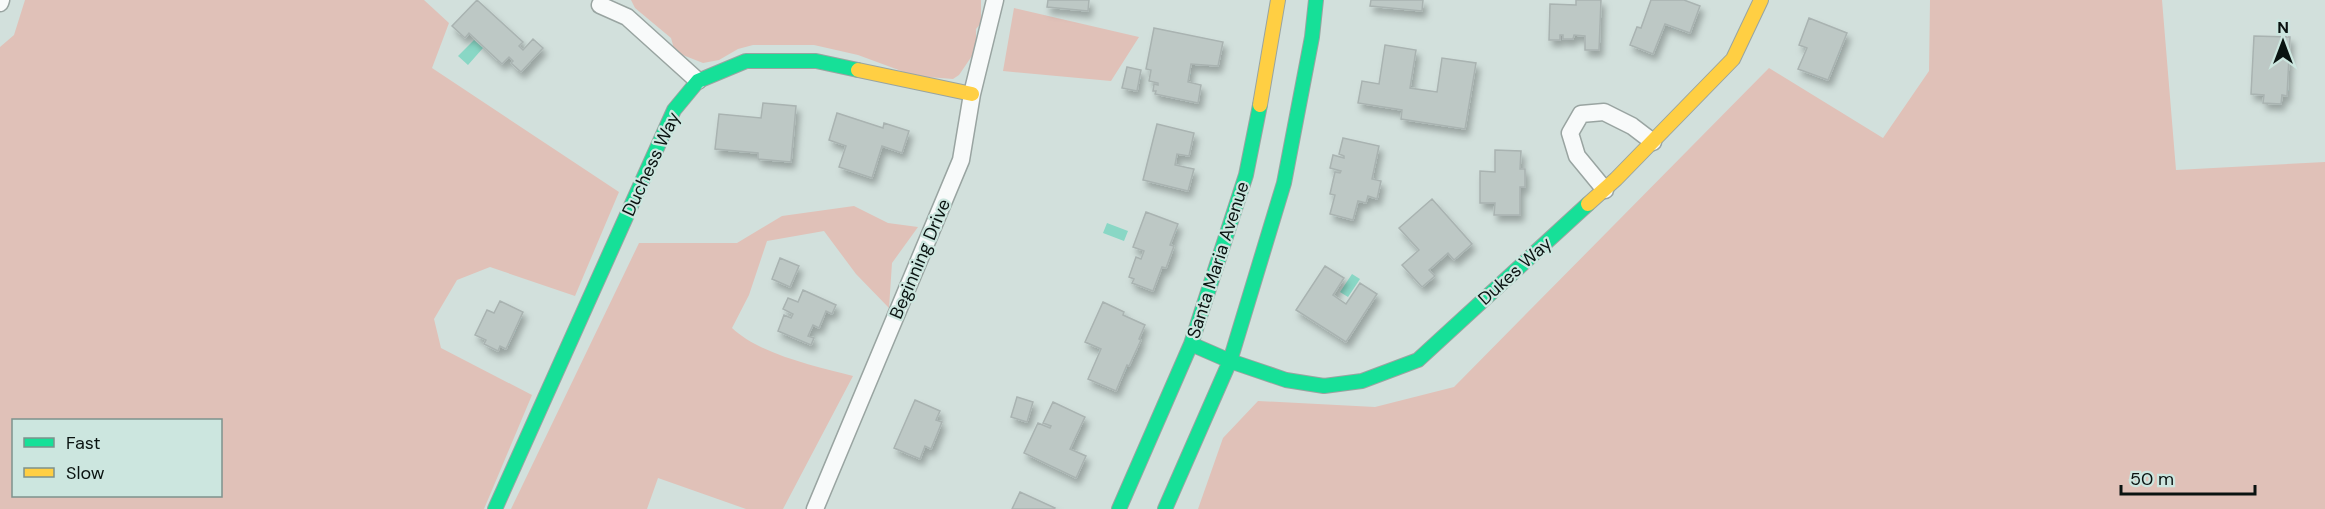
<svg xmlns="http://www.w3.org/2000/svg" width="2325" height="509" viewBox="0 0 2325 509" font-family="'DM Sans',sans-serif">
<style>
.green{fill:#e0c1b8;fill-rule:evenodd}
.water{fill:#89d7c5}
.building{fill:#bdc8c5;stroke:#a9b3b1;stroke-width:1.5;filter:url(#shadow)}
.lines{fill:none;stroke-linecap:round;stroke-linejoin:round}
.street-casing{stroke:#99a4a1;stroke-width:19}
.fast-casing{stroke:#99a4a1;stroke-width:16}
.slow-casing{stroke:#99a4a1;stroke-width:16}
.street{stroke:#f8fafa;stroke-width:16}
.fast{stroke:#16e098;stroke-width:14}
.slow{stroke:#ffcf43;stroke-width:14}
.labels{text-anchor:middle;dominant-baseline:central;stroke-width:4.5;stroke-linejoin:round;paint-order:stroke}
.street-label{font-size:18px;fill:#0a1311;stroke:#cce6df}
</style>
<defs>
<filter id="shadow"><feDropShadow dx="3.5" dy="6" stdDeviation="3" flood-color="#0004"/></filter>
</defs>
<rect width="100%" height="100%" fill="#d2e0dc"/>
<!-- green -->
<path class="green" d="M25,0H424L449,23L432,68L619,192L575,296L490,267L457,280L434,319L441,348L532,395L484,509H0V47L14,35ZM14,420H220V496H14Z
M631,0H981V23L976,29V50L959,75L953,79L915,76L858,55L814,45H753L738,49L719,60L703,63L675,52L671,38L635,8Z
M1930,0H2162L2176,170L2325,162V509H1198L1223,438L1258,401L1375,407L1454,387L1769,68L1883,138L1929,71Z
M1014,8L1139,37L1111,81L1003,71Z
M854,206L888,223L918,227L892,263L889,308L856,274L824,231L767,241L749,295L732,328C761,355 815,366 853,376L783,509H746L658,478L647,509H511L639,243H737L782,216Z"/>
<!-- water -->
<path class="water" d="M474,40L483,48L468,65L458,56Z
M1107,223L1128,231L1124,241L1103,233Z
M1352,274L1360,279L1348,297L1340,292Z"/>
<!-- building -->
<path class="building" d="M477,0L523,42L519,46L523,50L533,39L543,48L521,72L511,63L513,61L509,57L502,64L469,33L465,38L452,26Z
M1048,0H1089L1088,11L1047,7Z
M1371,0H1423L1422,11L1370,6Z
M1576,0H1601L1599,50H1585V36L1574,35L1573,39H1563V35H1560V40H1549L1550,4L1576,5Z
M1651,0H1684L1700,6L1690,33L1665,24L1653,54L1630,45L1637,27L1641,28Z
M1809,18L1847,33L1828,80L1798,69L1807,48L1799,45Z
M1154,28L1223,42L1218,66L1191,64L1188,82L1201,85L1198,103L1155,94L1156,91H1153L1154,84L1158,85V83L1149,81L1151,70L1146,69Z
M2254,36L2290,37L2287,96L2282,95L2281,104L2263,103L2264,95L2251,94Z
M1385,45L1416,50L1410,88L1437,92L1442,58L1476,63L1465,129L1401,119L1402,110L1358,103L1362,81L1379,84Z
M1127,67L1141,70L1137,91L1122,88Z
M763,103L796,106L791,162L758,159V153L715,149L719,114L761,118Z
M837,113L883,128L884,123L909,131L902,153L882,146L872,178L839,167L846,146L829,140Z
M1157,124L1194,133L1189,156L1177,154L1175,165L1194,169L1188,191L1143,180Z
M1343,138L1379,146L1372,179L1381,181L1377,199L1368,196L1366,203L1358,201L1353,220L1330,214L1335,195L1330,194L1335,172L1340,173L1341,171L1330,168L1333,155L1344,158V156L1339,154Z
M1495,150L1521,151L1520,169H1525V187H1520V215H1494L1495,203H1480V171L1495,172Z
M1432,199L1472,244L1454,260L1448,253L1429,270L1435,276L1422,287L1402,265L1419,250L1399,228Z
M1146,212L1178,224L1170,245L1174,246L1166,268L1162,267L1153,291L1132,283L1134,279L1129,277L1136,257L1141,259L1144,251L1133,247Z
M780,258L799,266L790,287L772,279Z
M1325,266L1344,278L1333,295L1346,304L1360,283L1377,294L1346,342L1296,310Z
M803,290L836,305L832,314L826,311L819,328L813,325L808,336L814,338L811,345L778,331L784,315L791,318L793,314L783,309L788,298L798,302Z
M500,301L523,312L506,349L500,346L498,351L484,344L486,340L475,335L487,310L494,313Z
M1103,302L1124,312L1123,315L1145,325L1139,339L1141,340L1129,366L1127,365L1116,391L1088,379L1101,349L1085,342Z
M1017,397L1033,402L1027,422L1011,417Z
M915,400L940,411L936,420L942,422L931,449L925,446L920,459L894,448Z
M1053,402L1085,417L1070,449L1086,456L1076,478L1024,453L1038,423L1050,428L1051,426L1043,423Z
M1020,492L1055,508L1054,509H1012Z"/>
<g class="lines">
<defs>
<path id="street" d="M0,3L1,0
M600,5L627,17L698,81
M1605,190L1577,156L1570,133L1581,114L1604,112L1632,126L1653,142
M815,509L961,160L972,94L995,0"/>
<path id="fast" d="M1191,344L1230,361L1286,380L1324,386L1362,381L1418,360L1588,204
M495,509L674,110L698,81L746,61H816L858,70
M1119,509L1191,344L1246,175L1260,105
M1165,509L1230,361L1284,183L1312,37L1316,0"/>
<path id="slow" d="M858,70L972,94
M1260,105L1278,0
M1588,204L1616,179L1733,59L1761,0"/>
</defs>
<!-- street casing -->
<use href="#street" class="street-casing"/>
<!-- fast casing -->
<use href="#fast" class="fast-casing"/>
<!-- slow casing -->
<use href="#slow" class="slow-casing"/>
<!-- street -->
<use href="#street" class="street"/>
<!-- fast -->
<use href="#fast" class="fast"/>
<!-- slow -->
<use href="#slow" class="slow"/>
</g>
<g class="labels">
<!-- street labels -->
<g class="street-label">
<text transform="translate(651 164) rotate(-65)">Duchess Way</text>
<text transform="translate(920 259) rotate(-67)">Beginning Drive</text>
<text transform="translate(1218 260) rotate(-72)">Santa Maria Avenue</text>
<text transform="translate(1515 271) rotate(-42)">Dukes Way</text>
</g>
</g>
<!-- legend -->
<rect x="12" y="419" width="210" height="78" fill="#cce6df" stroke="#7e928d" stroke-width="1.5"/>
<rect x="24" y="438" width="30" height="9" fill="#16e098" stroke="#7e928d" stroke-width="1.5"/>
<text x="66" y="449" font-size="18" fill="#0a1311">Fast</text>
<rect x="24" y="468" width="30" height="9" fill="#ffcf43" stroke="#7e928d" stroke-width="1.5"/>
<text x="66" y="479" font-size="18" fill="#0a1311">Slow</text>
<!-- north arrow -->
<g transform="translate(2283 42)" stroke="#cce6df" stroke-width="4.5" paint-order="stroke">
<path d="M0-4.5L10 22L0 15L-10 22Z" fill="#0a1311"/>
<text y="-9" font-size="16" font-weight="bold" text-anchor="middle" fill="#0a1311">N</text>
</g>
<!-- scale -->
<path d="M2121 485v9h134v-9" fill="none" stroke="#0a1311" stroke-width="3"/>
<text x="2130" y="485" font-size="18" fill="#0a1311" stroke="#cce6df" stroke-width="4.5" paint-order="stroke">50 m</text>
</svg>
